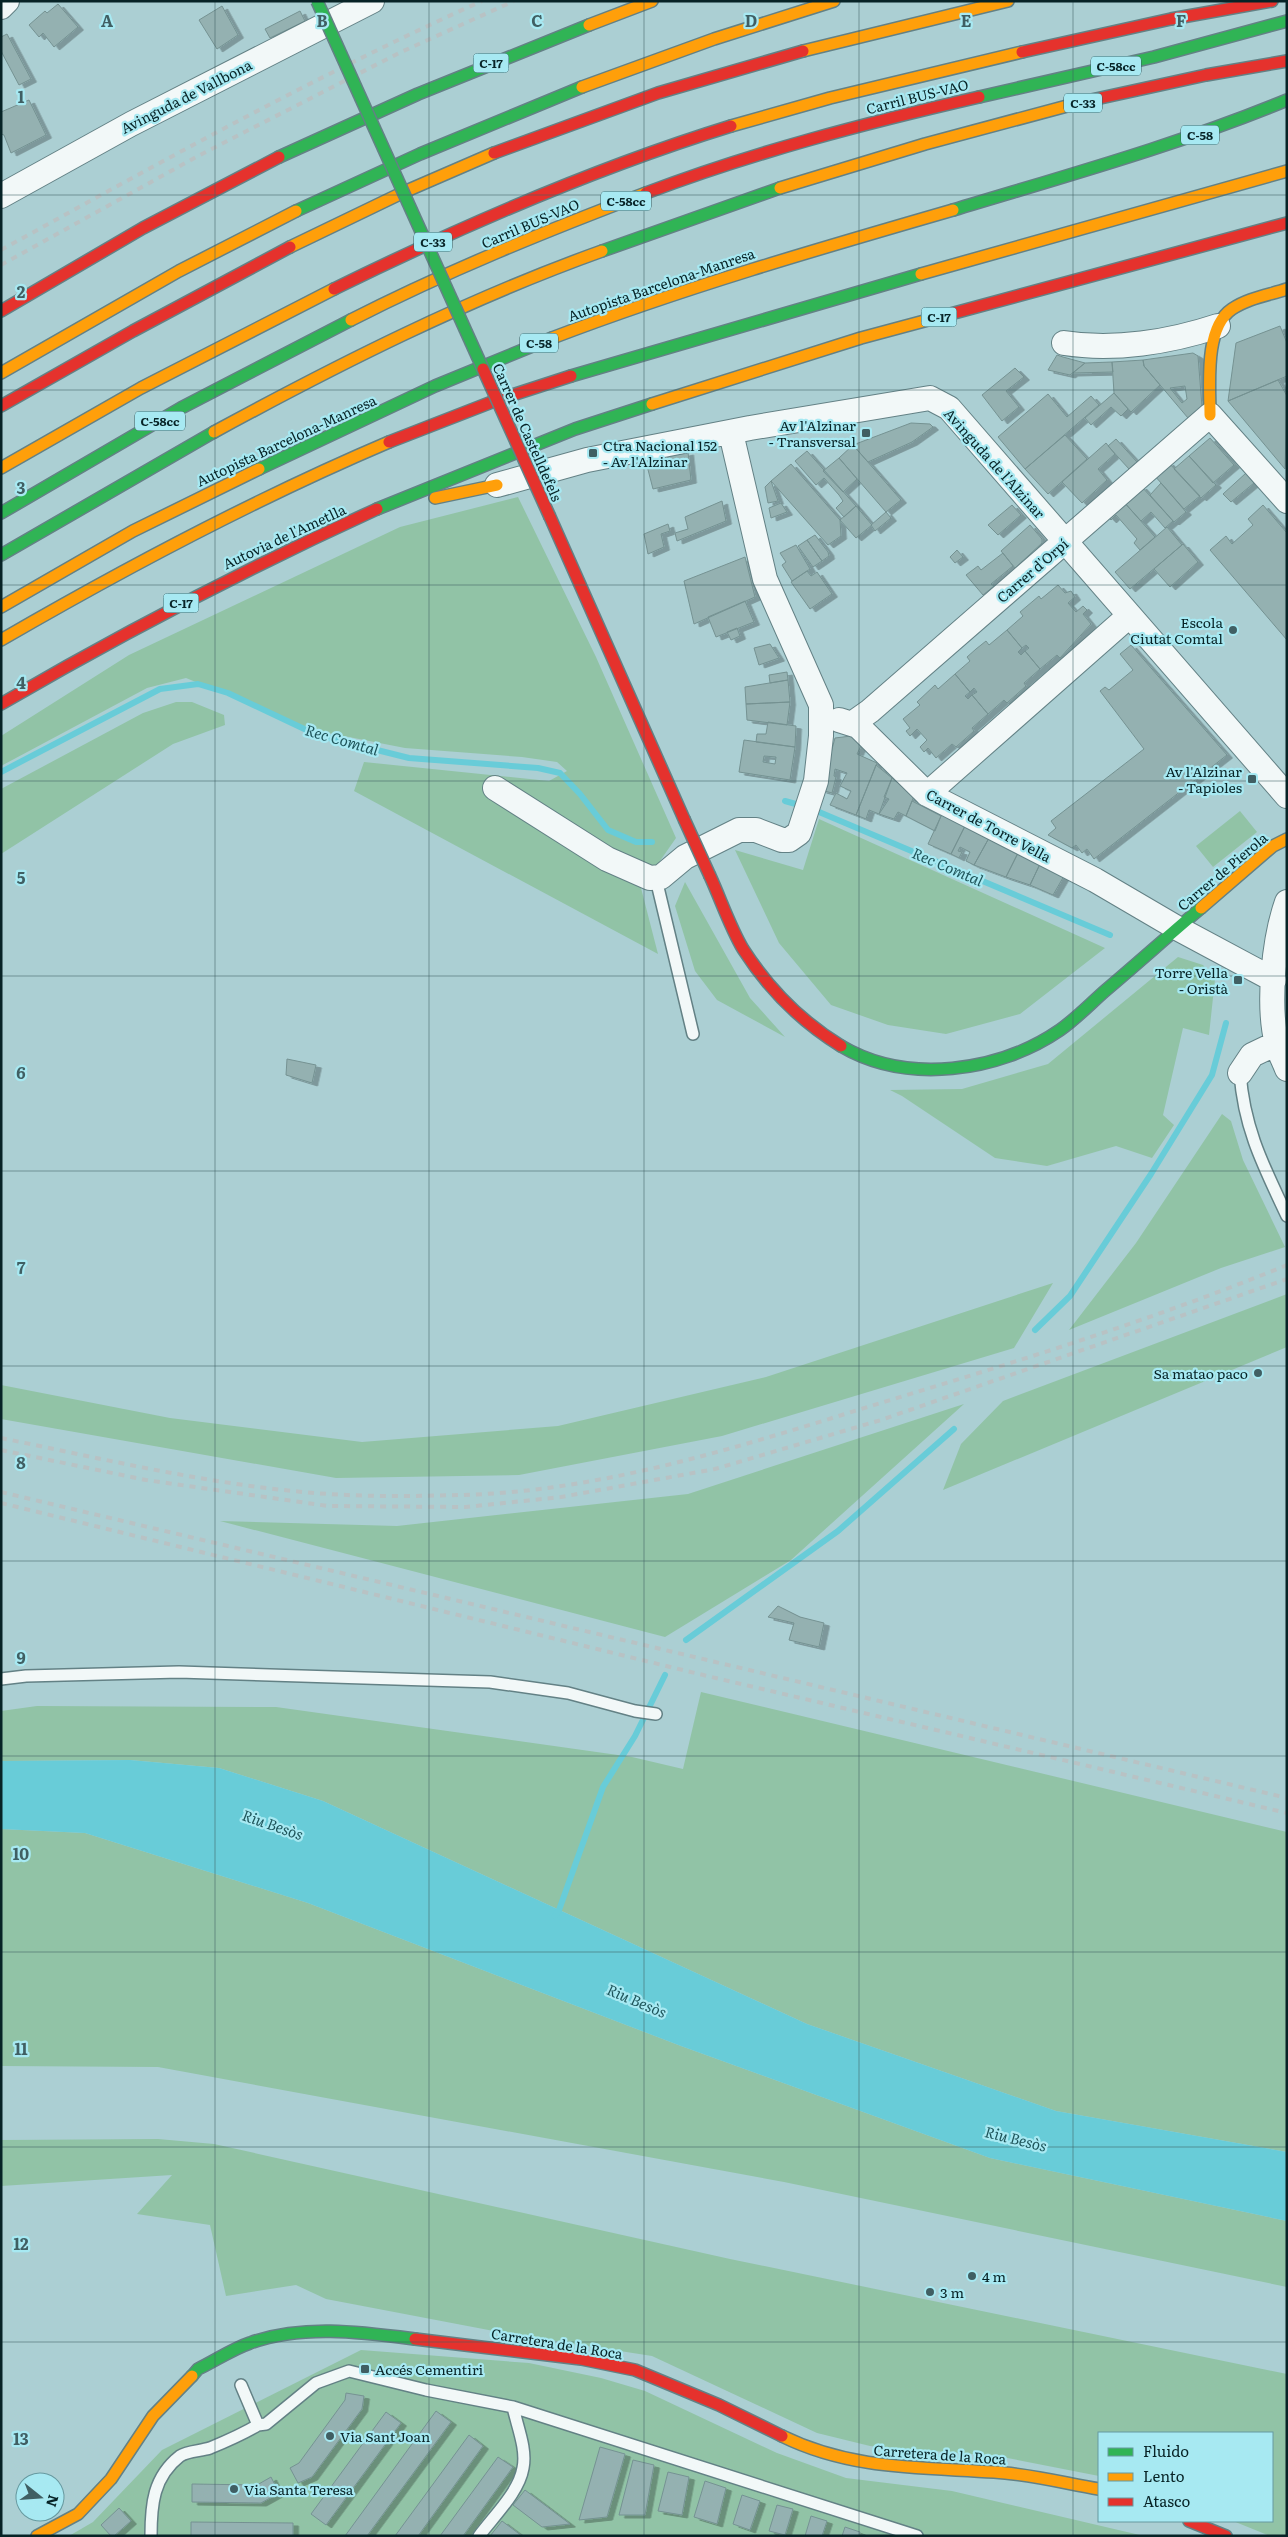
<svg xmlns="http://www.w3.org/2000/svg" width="1288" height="2537" viewBox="0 0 1288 2537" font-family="Literata,serif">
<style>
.green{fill:#91c3a6}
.water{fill:#68ccd8}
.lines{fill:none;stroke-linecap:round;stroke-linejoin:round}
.stream{stroke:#68ccd8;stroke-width:6}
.building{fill:#94b1b1;stroke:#759292;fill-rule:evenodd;filter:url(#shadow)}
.lane-casing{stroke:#638185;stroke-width:14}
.street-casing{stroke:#638185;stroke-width:26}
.fast-casing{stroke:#638185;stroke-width:14}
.slow-casing{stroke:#638185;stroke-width:14}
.jam-casing{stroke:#638185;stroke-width:14}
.lane{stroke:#f2f8f8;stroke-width:11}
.street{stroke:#f2f8f8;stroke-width:24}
.fast{stroke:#30b455;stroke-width:11}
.slow{stroke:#ff9f0a;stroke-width:11}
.jam{stroke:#e5322d;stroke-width:11}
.rail{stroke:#b8c2c4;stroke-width:4;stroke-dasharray:6 6;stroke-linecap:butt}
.fast-bridge-casing{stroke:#638185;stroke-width:14;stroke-linecap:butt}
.jam-bridge-casing{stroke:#638185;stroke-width:14;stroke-linecap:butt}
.fast-bridge{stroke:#30b455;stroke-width:11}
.jam-bridge{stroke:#e5322d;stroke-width:11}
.grid{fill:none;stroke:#405f63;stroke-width:1;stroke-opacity:0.55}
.poi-dot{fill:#405f63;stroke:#a7e9f2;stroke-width:2}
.labels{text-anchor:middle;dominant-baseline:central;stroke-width:4.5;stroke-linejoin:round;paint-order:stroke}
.shield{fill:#a7e9f2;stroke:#375e63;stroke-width:1}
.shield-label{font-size:12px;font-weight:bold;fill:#072326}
.street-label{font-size:14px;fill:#072326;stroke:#a7e9f2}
.poi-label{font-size:14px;fill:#072326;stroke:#a7e9f2;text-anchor:start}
.water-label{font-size:15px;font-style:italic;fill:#1e545a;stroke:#a7e9f2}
.grid-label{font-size:16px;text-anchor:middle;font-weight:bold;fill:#405f63;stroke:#a7e9f2;stroke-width:4.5;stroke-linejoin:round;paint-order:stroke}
</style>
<defs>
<filter id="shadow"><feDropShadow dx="5.5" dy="3" stdDeviation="0" flood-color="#0004"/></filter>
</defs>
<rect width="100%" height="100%" fill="#abcfd3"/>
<!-- green -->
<path class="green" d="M518,497L596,657L676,838L641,888L658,954L354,791L364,762L549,781L567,771L557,762L522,757L405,748L313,730L186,678L147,688L1,766V736L129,655L400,527Z
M176,702H192L224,715L225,725L173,744L1,854V789L143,713Z
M1240,811L1257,832L1213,867L1196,846Z
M819,819L1105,948L1020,1014L946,1034L888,1025L831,1005L779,943L735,850L803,870Z
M685,882L750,998L785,1037L717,1000L695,971L675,906Z
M1178,957L1203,965L1215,979L1209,1035L1183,1028L1163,1115L1174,1125L1152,1158L1116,1146L1047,1166L995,1158L902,1096L890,1090L962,1089L1048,1064Z
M1222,1114L1231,1121L1243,1160L1285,1247L1221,1268L1069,1330L1136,1243Z
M1053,1283L1014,1348L722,1436L519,1475L336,1478L1,1419V1385L170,1418L362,1442L558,1426L766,1377Z
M1287,1294V1347L943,1490L961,1444L1003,1401Z
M964,1404L791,1560L665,1637L220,1521L397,1526L688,1494Z
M701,1692L1287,1832V2152L1056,2111L807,2024L323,1801L219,1768L130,1760L1,1761V1711L37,1706L276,1707L632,1757L683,1769Z
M1,1829L85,1833L308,1903L681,2046L990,2158L1287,2221V2287L784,2182L158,2067L1,2066Z
M158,2139L214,2144L730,2259L1287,2374V2536H1270L1233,2521H1272V2433H1099V2476L997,2456L870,2446L817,2433L652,2356L499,2332L326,2299L296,2285L226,2296L210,2225L137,2214L172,2175L1,2186V2140Z
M361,2350L529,2363L601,2378L645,2391L777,2453L846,2478L952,2491L1144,2536H69L93,2522L162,2450Z"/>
<!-- water -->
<path class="water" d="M130,1760L219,1768L323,1801L807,2024L1056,2111L1287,2152V2221L990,2158L681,2046L308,1903L85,1833L1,1829V1761Z"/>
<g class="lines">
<!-- stream -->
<path class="stream" d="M1,772L160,689L198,684L228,693L317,735L409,758L538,768L560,773L580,794L608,830L636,842H652
M785,801L803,806
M812,809L1110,935
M1035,1330L1070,1296L1151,1174L1212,1075L1226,1023
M686,1640L838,1531L954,1429
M555,1916L559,1910L603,1787L635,1736L665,1675"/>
</g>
<!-- building -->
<path class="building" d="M58,4L78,27L54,47L43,33L39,37L29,25L45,11L47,13Z
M222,6L238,35L217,49L199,20Z
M300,11L305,21L270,38L265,29Z
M7,34L31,79L19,85L1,51V37Z
M29,100L46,135L11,153L4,135L1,134V112Z
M1280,326L1287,343V376L1228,401L1236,343Z
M1193,353L1198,356L1202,407L1188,418L1144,366L1143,360ZM1185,386L1187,399L1182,403L1170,388Z
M1057,355L1063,357L1085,363L1070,375L1048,370Z
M1143,360L1144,366L1160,385L1131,412L1114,393L1112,362Z
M1112,362L1113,372L1073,373L1085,363Z
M1015,368L1024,377L1006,391L1019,407L1002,421L982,395Z
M1278,380L1287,396L1285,469L1228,401Z
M1114,393L1128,409L1121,416L1111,407L1091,425L1085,418Z
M1048,394L1067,417L1091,396L1099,405L1025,469L998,437Z
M911,423L930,424L933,427L912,442L868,462L853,445Z
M1065,435L1087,459L1048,494L1025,469Z
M1210,438L1234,465L1213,483L1189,456Z
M1116,439L1137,462L1129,469L1108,446Z
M1106,443L1115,454L1098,469L1107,480L1082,503L1062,482Z
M853,445L901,500L886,512L839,458Z
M807,451L856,506L844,517L836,508L843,501L839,495L824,478L816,485L795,461Z
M688,452L691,480L653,489L646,462Z
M1189,456L1216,485L1201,498L1174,469Z
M839,458L857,479L843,492L823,471Z
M1168,462L1200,496L1184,509L1154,475Z
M791,464L840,520L841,536L828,545L771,481Z
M1246,473L1254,483L1231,502L1223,494Z
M771,481L778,501L768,503L765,487Z
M1161,483L1186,512L1174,522L1150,495Z
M1141,486L1173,521L1165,528L1151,512L1141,521L1123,501Z
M722,501L726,521L677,541L675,533L688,529L685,517Z
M1123,501L1155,537L1140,550L1134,543L1137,539L1116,515L1111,520L1107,516Z
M781,503L787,512L771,518L769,508Z
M1012,505L1021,515L998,535L988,525Z
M1263,505L1287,533V640L1210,550L1226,536L1232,544L1253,525L1248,519Z
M856,506L872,525L856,538L840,520Z
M886,512L891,518L875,531L871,525Z
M668,524L670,531L661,534L664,547L648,554L644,534Z
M1030,525L1042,539V543L1015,568L1001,551Z
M1167,527L1182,545L1130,589L1115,572Z
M815,535L828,552L829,556L822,561L807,540Z
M807,540L822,561L813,567L798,546Z
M1183,544L1198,562L1170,587L1154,569Z
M796,545L810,569L792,581L782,565L786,562L780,553Z
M957,550L963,557L955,563L950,557Z
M1003,553L1013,566L991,584L994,586L983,595L966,575L978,566L981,570Z
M745,557L755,597L694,624L684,581Z
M807,571L811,576L817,572L832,594L810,609L791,582Z
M1058,585L1065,593L1071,591L1075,597L1068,603L1076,612L1083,606L1087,610L1083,614L1091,624L1060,658L1057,655L1040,669L1025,651L1029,648L1026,645L1022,648L1007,630L1023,616L1020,612L1039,596L1041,599Z
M745,601L754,622L716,637L708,617Z
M737,628L740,636L731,640L727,632Z
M1007,630L1022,648L1018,652L1021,655L1025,651L1040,669L1024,683L1026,686L1007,703L1004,700L988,714L972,695L977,692L974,688L970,692L955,674L970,661L967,657L976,649L986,641L989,645Z
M770,644L779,658L759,665L754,648Z
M1131,645L1227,755L1094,859L1087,849L1082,853L1076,845L1072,848L1048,835L1056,828L1051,821L1144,749L1100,691L1105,687L1109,690L1133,670L1120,654Z
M787,672L788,680L770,683L769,675Z
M955,674L970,692L965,696L968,699L972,695L988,714L972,728L974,731L956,747L952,744L936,758L928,748L924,752L920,747L927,740L917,729L910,736L906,731L910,728L903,719L920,705L917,702L935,685L938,689Z
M788,680L790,702L746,704L745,687Z
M790,702L787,725L747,720L746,704Z
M768,722L796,726L795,747L756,742L757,734H766Z
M851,736L861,746L857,754L877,763L856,815L830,805L836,793L847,799L851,791L840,786L847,773L835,769L834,776L836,777L832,793L821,790L835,738Z
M744,740L795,747L790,780L739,772ZM764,756L776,757L775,764L763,762Z
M876,765L892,778L879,814L869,810L866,819L856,815Z
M892,778L914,796L906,816L898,812L894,819L879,814L889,799L884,797Z
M912,801L941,816L935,831L906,816Z
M942,814L965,826L951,854L928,844Z
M965,826L989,838L974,865L966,861L970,852L960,847L958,851L962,852L959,858L951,854Z
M989,838L1018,853L1006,877L974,865Z
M1018,853L1040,864L1030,885L1006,877Z
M1040,864L1064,876L1053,895L1030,885Z
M287,1059L316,1065L312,1083L286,1075Z
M778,1606L800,1617L824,1623L819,1647L789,1640L794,1623L768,1617Z
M346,2393L364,2396L362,2409L312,2477L298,2483L290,2468L299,2463L345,2400Z
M436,2411L451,2422L367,2536H345Z
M386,2412L401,2423L326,2525L311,2514Z
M469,2435L483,2446L418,2536H395Z
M600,2447L625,2454L607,2517L579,2520Z
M498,2457L513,2467L463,2536H440Z
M633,2460L654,2465L645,2515H619Z
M668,2472L689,2477L682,2515L658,2511Z
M271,2477L279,2493L261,2503L192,2502V2484L257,2485Z
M705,2481L726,2488L717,2524L694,2517Z
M525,2490L570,2524L542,2527L513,2505Z
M742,2495L760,2501L750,2530L733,2524Z
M777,2505L793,2509L785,2535L769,2531Z
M119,2508L131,2521L114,2536H111L101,2525Z
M811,2516L827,2521L822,2536H805Z
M502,2521L522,2536H490Z
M191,2522L293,2523V2536H191Z
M845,2527L860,2532L859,2536H842Z"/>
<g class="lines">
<defs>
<path id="lane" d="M656,879L693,1034
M1240,1073C1244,1129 1264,1167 1287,1216
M1,1679L26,1676L179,1672L490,1682L568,1693L635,1711L656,1714
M241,2385L258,2425L266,2424L316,2383L349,2371L426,2390L513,2407L917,2536
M151,2536C151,2505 153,2477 180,2456C187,2451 201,2451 210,2448C227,2441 243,2434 258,2425
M479,2536C494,2516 519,2492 523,2468C527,2449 517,2426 513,2407"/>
<path id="street" d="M1,7L7,1
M1,196L131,124L372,1
M1064,343C1114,351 1170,342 1218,326
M497,485L587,460L750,428L930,398L949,408L1287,796
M839,720L858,726L927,794L1095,880L1177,928L1274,980
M853,723L870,711L1210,415L1287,501
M495,788L607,859L650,878L661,877L685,857L739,830H756L782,840H789L799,833L816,781L821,736V705L765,579L731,433
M927,794L1129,616
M1287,902C1274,939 1267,1005 1277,1044C1279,1052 1284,1061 1287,1069
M1240,1073L1252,1055L1277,1043"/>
<path id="fast" d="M979,97L1154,57L1287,21
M279,157L418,94L589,25
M953,210C1065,176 1178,145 1287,100
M296,211L420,154L582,87
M602,251L780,188
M571,376L921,274
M259,469L435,386L552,338
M377,509L575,429L652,404
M1,513L181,408L351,320
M1,555L214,432
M841,1046C907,1085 999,1072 1060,1030C1077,1018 1091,1003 1106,990C1138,963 1169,935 1201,908
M192,2376L198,2369C215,2361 232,2349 250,2343C302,2324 361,2332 415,2339"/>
<path id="slow" d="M589,25L652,1
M803,51L1008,1
M582,87L714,39L834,1
M731,126L830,98L1022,52
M780,188L925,144L1082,102
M290,247L404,192L494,153
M921,274L1287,171
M351,320C447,271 546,231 646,193
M552,338C683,288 818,249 953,210
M1,373L179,271L296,211
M652,404L861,338L943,316
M1210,415C1210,385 1204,328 1232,309C1248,298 1269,295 1287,289
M214,432C339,364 468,299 602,251
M1,468L141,388L334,289
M435,498L497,485
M1,607L133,531L259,469
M1,640C127,567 255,499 389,442
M1201,908L1273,846L1287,839
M782,2436C851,2470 920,2467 994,2472C1029,2474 1064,2483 1099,2489
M37,2536L78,2514L111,2479L153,2416L192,2376"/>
<path id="jam" d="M1022,52L1171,19L1272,1
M1082,102L1206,75L1287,61
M494,153L658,93L803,51
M646,193C754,152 866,123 979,97
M334,289C462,226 595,168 731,126
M1,311L143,228L279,157
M943,316L1287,223
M1,406L133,331L290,247
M389,442L497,400L571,376
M550,517L684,819
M1,704C123,633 248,568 377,509
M710,876C721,900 730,927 743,949C768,988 802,1022 841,1046
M415,2339L581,2359L635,2370L719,2405L782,2436
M1189,2521L1226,2536"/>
</defs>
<!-- lane casing -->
<use href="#lane" class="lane-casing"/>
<!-- street casing -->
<use href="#street" class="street-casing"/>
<!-- fast casing -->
<use href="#fast" class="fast-casing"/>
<!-- slow casing -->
<use href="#slow" class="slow-casing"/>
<!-- jam casing -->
<use href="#jam" class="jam-casing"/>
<!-- lane -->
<use href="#lane" class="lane"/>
<!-- street -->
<use href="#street" class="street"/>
<!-- fast -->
<use href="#fast" class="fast"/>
<!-- slow -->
<use href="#slow" class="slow"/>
<!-- jam -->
<use href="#jam" class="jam"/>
<!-- rail -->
<path class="rail" d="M1,250C159,163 317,75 482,1
M1,265L198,156L399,53L514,1
M1,1438C109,1460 219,1487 329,1494C373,1497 419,1496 462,1495C607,1491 747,1444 884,1402C1019,1361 1155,1319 1287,1265
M1,1450L146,1480L328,1506L466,1507L561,1497L715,1469L881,1420L1287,1279
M1,1492L1287,1798
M1,1503L699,1674L1287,1813"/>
<defs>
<path id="fast-bridge" d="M317,1L483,369"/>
<path id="jam-bridge" d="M483,369L550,517
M684,819L710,876"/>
</defs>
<!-- fast-bridge casing -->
<use href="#fast-bridge" class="fast-bridge-casing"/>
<!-- jam-bridge casing -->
<use href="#jam-bridge" class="jam-bridge-casing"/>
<!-- fast-bridge -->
<use href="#fast-bridge" class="fast-bridge"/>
<!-- jam-bridge -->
<use href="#jam-bridge" class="jam-bridge"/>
</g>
<!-- grid -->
<path class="grid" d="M215,1V2536M429,1V2536M644,1V2536M859,1V2536M1073,1V2536M1,195H1287M1,390H1287M1,585H1287M1,781H1287M1,976H1287M1,1171H1287M1,1366H1287M1,1561H1287M1,1756H1287M1,1952H1287M1,2147H1287M1,2342H1287"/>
<!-- markers -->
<g class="poi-dot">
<rect x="861" y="428" width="10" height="10" rx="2.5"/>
<rect x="588" y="448" width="10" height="10" rx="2.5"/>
<circle cx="1233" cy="630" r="5"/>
<rect x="1247" y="774" width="10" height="10" rx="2.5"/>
<rect x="1233" y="975" width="10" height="10" rx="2.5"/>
<circle cx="1258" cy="1373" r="5"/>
<circle cx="972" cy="2276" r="5"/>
<circle cx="930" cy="2292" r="5"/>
<rect x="360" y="2364" width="10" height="10" rx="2.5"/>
<circle cx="330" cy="2436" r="5"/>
<circle cx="234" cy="2489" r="5"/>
</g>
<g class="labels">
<!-- shield labels -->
<g class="shield">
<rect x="473.5" y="53.5" width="35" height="19" rx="4"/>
<rect x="1091" y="56.5" width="50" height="19" rx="4"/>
<rect x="1064" y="93.5" width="38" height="19" rx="4"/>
<rect x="1181" y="125.5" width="38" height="19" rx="4"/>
<rect x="601" y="191.5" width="50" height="19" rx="4"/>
<rect x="414" y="232.5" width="38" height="19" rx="4"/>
<rect x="921.5" y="307.5" width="35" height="19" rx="4"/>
<rect x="520" y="333.5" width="38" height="19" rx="4"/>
<rect x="135" y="411.5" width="50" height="19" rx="4"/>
<rect x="163.5" y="593.5" width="35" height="19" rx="4"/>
</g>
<g class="shield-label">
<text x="491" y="63">C-17</text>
<text x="1116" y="66">C-58cc</text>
<text x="1083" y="103">C-33</text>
<text x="1200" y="135">C-58</text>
<text x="626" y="201">C-58cc</text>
<text x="433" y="242">C-33</text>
<text x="939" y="317">C-17</text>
<text x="539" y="343">C-58</text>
<text x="160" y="421">C-58cc</text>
<text x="181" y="603">C-17</text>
</g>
<!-- street labels -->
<g class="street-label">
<text transform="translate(186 96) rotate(-27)">Avinguda de Vallbona</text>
<text transform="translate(917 96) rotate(-14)">Carril BUS-VAO</text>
<text transform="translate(530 223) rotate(-23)">Carril BUS-VAO</text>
<text transform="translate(661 284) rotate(-19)">Autopista Barcelona-Manresa</text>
<text transform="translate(528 432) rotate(66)">Carrer de Castelldefels</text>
<text transform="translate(286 440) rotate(-25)">Autopista Barcelona-Manresa</text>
<text transform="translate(995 463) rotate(48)">Avinguda de l'Alzinar</text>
<text transform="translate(284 536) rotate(-25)">Autovia de l'Ametlla</text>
<text transform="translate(1032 570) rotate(-41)">Carrer d'Orpí</text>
<text transform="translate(989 825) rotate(28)">Carrer de Torre Vella</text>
<text transform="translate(1222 871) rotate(-40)">Carrer de Pierola</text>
<text transform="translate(557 2343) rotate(9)">Carretera de la Roca</text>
<text transform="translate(940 2454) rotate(4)">Carretera de la Roca</text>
</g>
<!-- poi labels -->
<g class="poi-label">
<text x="856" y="425" text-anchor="end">Av l'Alzinar<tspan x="856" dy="16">- Transversal</tspan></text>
<text x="603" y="445">Ctra Nacional 152<tspan x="603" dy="16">- Av l'Alzinar</tspan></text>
<text x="1223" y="622" text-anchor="end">Escola<tspan x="1223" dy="16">Ciutat Comtal</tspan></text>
<text x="1242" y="771" text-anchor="end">Av l'Alzinar<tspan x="1242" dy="16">- Tapioles</tspan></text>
<text x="1228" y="972" text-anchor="end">Torre Vella<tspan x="1228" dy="16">- Oristà</tspan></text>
<text x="1248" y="1373" text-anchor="end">Sa matao paco</text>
<text x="982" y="2276">4 m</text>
<text x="940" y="2292">3 m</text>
<text x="375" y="2369">Accés Cementiri</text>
<text x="340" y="2436">Via Sant Joan</text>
<text x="244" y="2489">Via Santa Teresa</text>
</g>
<!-- water labels -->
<g class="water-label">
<text transform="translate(342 739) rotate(16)">Rec Comtal</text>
<text transform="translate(948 866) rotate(23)">Rec Comtal</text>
<text transform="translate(273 1824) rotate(19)">Riu Besòs</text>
<text transform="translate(637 2000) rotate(23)">Riu Besòs</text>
<text transform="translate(1016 2138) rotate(14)">Riu Besòs</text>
</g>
</g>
<g class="grid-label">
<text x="107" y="27">A</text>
<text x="322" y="27">B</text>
<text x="537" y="27">C</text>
<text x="751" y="27">D</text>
<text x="966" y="27">E</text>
<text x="1181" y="27">F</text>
<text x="21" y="103">1</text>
<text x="21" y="298">2</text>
<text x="21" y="494">3</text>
<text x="21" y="689">4</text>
<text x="21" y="884">5</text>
<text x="21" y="1079">6</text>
<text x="21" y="1274">7</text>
<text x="21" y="1469">8</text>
<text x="21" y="1664">9</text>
<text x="21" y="1860">10</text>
<text x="21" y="2055">11</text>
<text x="21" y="2250">12</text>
<text x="21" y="2445">13</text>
</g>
<!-- border -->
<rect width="1288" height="2537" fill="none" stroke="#072326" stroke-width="5"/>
<!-- legend -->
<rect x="1098" y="2432" width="175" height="90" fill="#a7e9f2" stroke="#679aa0"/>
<rect x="1108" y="2448" width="25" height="8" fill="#30b455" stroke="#679aa0"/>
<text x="1143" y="2457" font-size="15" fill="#072326">Fluido</text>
<rect x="1108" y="2473" width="25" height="8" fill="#ff9f0a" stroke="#679aa0"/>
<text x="1143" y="2482" font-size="15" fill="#072326">Lento</text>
<rect x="1108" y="2498" width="25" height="8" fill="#e5322d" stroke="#679aa0"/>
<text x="1143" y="2507" font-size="15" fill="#072326">Atasco</text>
<!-- north arrow -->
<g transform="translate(40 2497) rotate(107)"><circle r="24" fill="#a7e9f2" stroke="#679aa0"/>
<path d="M0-4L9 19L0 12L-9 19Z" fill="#405f63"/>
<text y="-8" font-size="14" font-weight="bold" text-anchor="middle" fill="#072326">N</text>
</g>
</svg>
